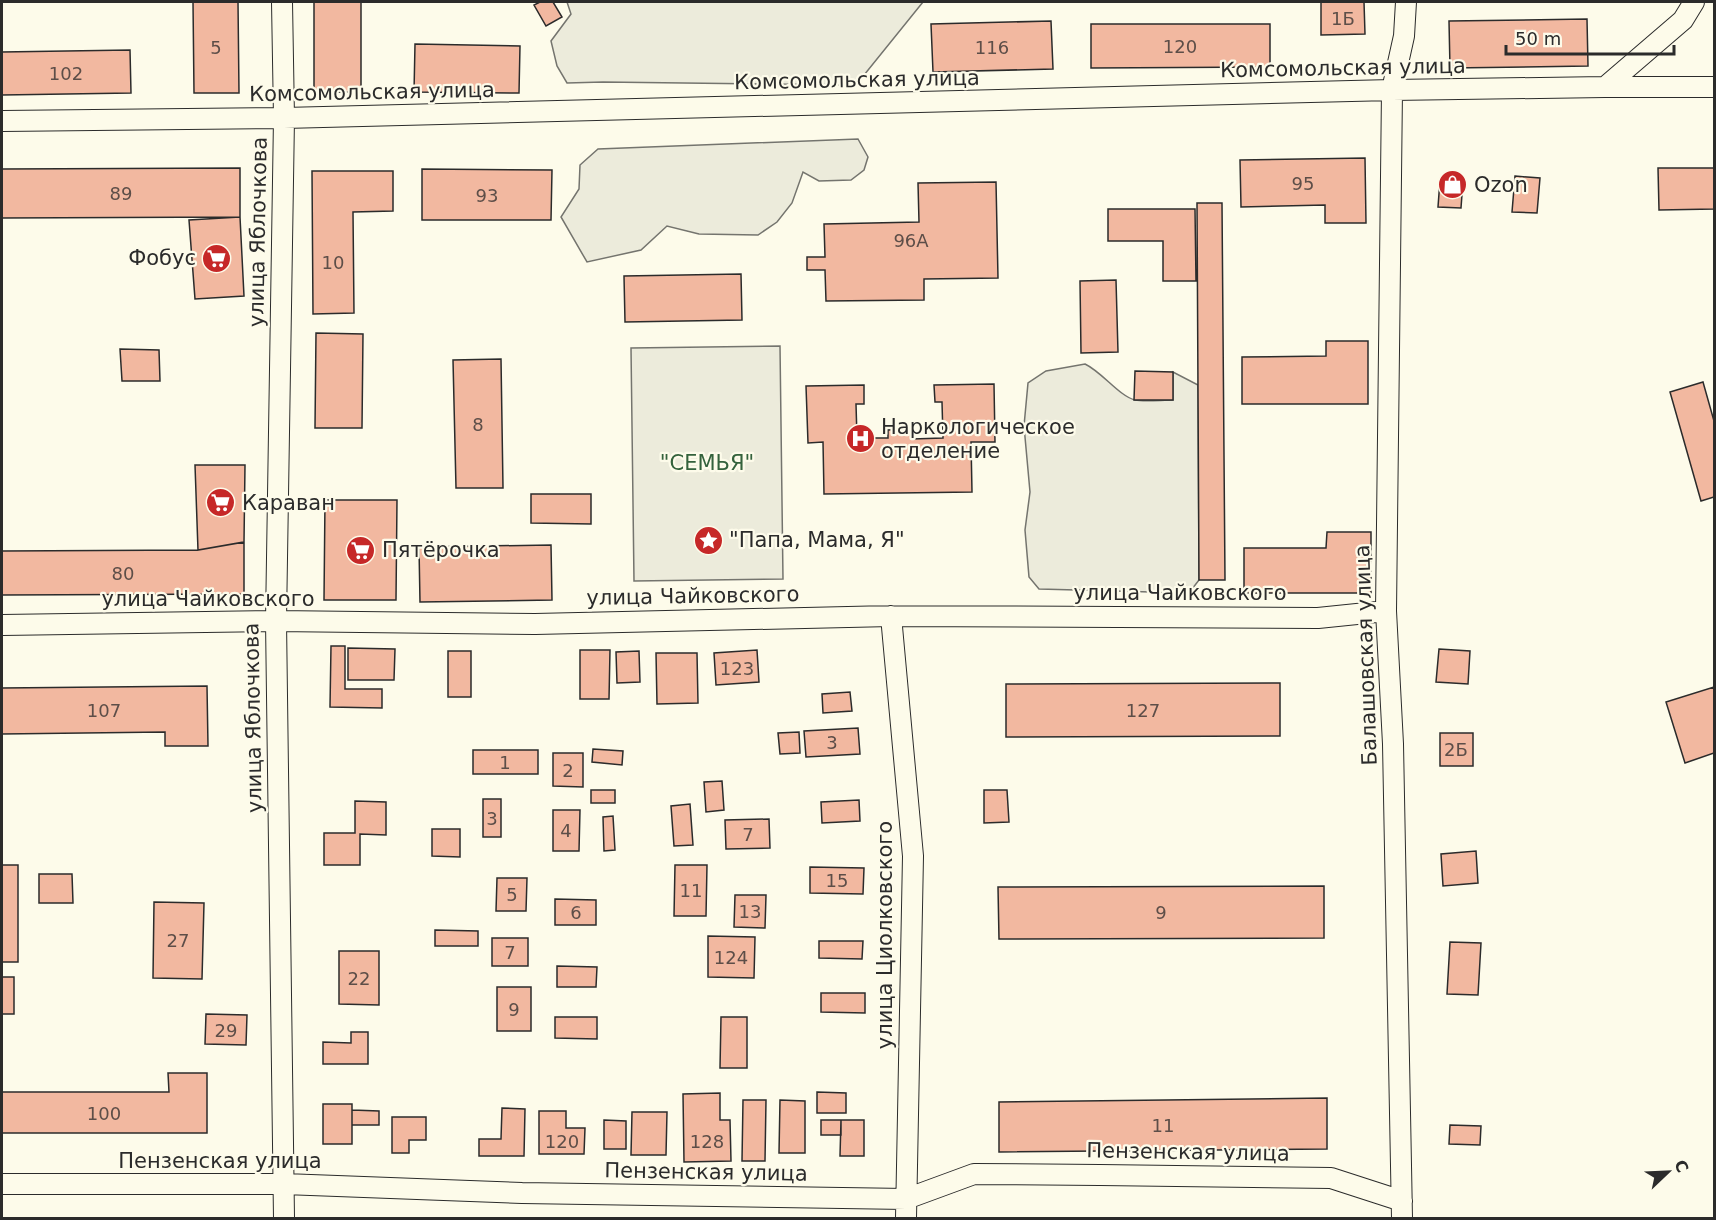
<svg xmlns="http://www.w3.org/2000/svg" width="1716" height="1220" viewBox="0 0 1716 1220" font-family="'DejaVu Sans',sans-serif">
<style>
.green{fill:#ecebdb;stroke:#74746e;stroke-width:1.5}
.building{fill:#f2b8a0;stroke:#2b2b2b;stroke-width:1.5}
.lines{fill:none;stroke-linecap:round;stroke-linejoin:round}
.street-casing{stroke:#2b2b2b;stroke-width:22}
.street{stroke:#fdfbea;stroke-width:20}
.labels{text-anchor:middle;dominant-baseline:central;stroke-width:4.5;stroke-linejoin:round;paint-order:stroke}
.number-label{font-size:18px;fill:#5d4e48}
.street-label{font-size:21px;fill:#2b2b2b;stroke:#fdfbea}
.poi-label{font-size:21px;fill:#2b2b2b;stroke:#fdfbea;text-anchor:start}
.park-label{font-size:21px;fill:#34623c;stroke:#fdfbea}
</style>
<rect width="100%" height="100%" fill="#fdfbea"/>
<!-- green -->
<path class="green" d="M567,2H923L856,85L603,82L567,83L557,66L551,41L571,14Z
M858,139L868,157L864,170L851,180L819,181L803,172L792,203L777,222L758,235L699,234L667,226L641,250L587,262L561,217L579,189L580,165L598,149Z
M780,346L783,579L634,581L631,348Z
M1085,364C1102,372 1119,396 1135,400C1144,402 1162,400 1173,400V372L1198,385L1199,580L1189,593L1039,589L1029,577L1025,530L1030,492L1024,426L1028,383L1046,371Z"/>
<!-- building -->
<path class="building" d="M193,2H238L239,93H194Z
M314,2H361V92H314Z
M540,2H553L562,17L546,26L534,5Z
M1321,2H1364L1365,34L1321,35Z
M1587,19L1588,66L1450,68L1449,21Z
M1051,21L1053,69L933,72L931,24Z
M1091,24H1270V67L1091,68Z
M415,44L520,46L519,93L414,92Z
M130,50L131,93L2,95V52Z
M1365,158L1366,223H1325V205L1241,207L1240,160Z
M240,168V217L2,218V169Z
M1658,168H1714V209L1659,210Z
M422,169L552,170L551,220H422Z
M312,171H393V211L353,212L354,313L313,314Z
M1515,176L1540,178L1537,213L1512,212Z
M1440,180L1463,181L1461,208L1438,207Z
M996,182L998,278L924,279V300L826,301L825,270H807V257H825L824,224L919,222L918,183Z
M1197,203H1222L1225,580H1199Z
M1108,209H1195L1196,281H1163V241H1108Z
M240,217L244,296L195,299L189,220Z
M741,274L742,320L625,322L624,276Z
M1116,280L1118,352L1081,353L1080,281Z
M316,333L363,334L362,428H315Z
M1326,341H1368V404H1242V357L1326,356Z
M120,349L159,350L160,381H122Z
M501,359L503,488H456L453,360Z
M1135,371L1173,372V400H1134Z
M1703,382L1714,421V497L1701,501L1670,392Z
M994,384L995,442H971L972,492L824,494L823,442L808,443L806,386L864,385V404H856L857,438H888V430L912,429V439L943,438L942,402H935L934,385Z
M195,465H245L244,542L198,550Z
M531,494H591V524L531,523Z
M325,500H397L396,600H324Z
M1327,532H1371V593H1244V548H1326Z
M244,542V594L2,595V551L198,550Z
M551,545L552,600L420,602L419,547Z
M331,646H345V689H382V708L330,707Z
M348,648L395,649L394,680H348Z
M1439,649L1470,651L1468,684L1436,682Z
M580,650H610L609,699H580Z
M757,650L759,682L716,685L714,653Z
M448,651H471V697H448Z
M639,651L640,682L617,683L616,652Z
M656,653H697L698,703L657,704Z
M1280,683V736L1006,737V684Z
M207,686L208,746H165V732L2,734V688Z
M1714,687V753L1685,763L1666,702Z
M850,692L852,711L823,713L822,694Z
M858,728L860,754L806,757L804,731Z
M799,732L800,753L780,754L778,733Z
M1440,733H1473V766H1440Z
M593,749L623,751L622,765L592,762Z
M473,750H538V774H473Z
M553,753H583V787L553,786Z
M722,781L724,810L706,812L704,782Z
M591,790H615V803H591Z
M984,790H1007L1009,822L984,823Z
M483,799H501V837H483Z
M859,800L860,821L822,823L821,802Z
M355,801L386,802V835L360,834V865H324V833H355Z
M690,804L693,845L674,846L671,806Z
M553,810H580L579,851H553Z
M613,816L615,850L604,851L603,817Z
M769,819L770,848L726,849L725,820Z
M432,829H460V857L432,856Z
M1476,851L1478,883L1443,886L1441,854Z
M2,865H18V962H2Z
M675,865H707L706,916H674Z
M810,867L864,868L863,894L810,893Z
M39,874H72L73,903H39Z
M497,878H527L526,911H496Z
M1324,886V938L999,939L998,887Z
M735,895H766L765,928L734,927Z
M555,899L596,900V925H555Z
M154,902L204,903L202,979L153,978Z
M435,930L478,931V946H435Z
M708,936L755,937L754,978L708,977Z
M492,938H528V966H492Z
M819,941H863L862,959L819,958Z
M1450,942L1481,943L1478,995L1447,994Z
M339,951H379V1005L339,1004Z
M557,966L597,967L596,987H557Z
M2,977H14V1014H2Z
M497,987H531V1031H497Z
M821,993H865V1013L821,1012Z
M206,1014L247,1015L246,1045L205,1044Z
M555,1017H597V1039L555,1038Z
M721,1017H747V1068H720Z
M351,1032H368V1064H323V1042L351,1043Z
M168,1073H207V1133H2V1092H169Z
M817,1092L846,1093V1113H817Z
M720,1093V1120H730L731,1161L684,1162L683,1094Z
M1327,1098V1149L999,1152V1102Z
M743,1100H766L765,1161H742Z
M780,1100L805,1101V1153H779Z
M323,1104H352V1144H323Z
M502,1108L525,1109L524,1156H479V1139H501Z
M352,1110L379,1111V1125H352Z
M539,1111H566V1128H585L584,1154H539Z
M632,1112H667L666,1155H631Z
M392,1117H426V1140H409V1153H392Z
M604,1120L626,1121V1149H604Z
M821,1120H841V1135H821Z
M841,1120H864V1156H840Z
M1450,1125L1481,1126L1480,1145L1449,1144Z"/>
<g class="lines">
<defs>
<path id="street" d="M282,2L284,118L276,621L284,1218
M1605,87L1683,20L1694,2
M2,121L284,118L1392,90L1605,87H1714
M891,616L913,856L906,1218
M2,625L276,621L535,624L891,616L1318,618L1386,611
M2,1184H284L522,1193L906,1199L974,1174L1100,1175L1331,1178L1402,1201
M1402,1218L1393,744L1386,611L1392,90L1404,36L1406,2"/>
</defs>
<!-- street casing -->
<use href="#street" class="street-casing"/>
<!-- street -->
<use href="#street" class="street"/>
</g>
<!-- icons -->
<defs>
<symbol id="shop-disc" viewBox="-11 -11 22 22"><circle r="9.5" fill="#c62828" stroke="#fdfbea"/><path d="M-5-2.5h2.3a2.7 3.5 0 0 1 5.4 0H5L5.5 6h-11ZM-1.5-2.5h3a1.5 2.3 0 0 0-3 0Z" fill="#fff"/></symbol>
<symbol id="supermarket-disc" viewBox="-11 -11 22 22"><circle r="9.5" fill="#c62828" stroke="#fdfbea"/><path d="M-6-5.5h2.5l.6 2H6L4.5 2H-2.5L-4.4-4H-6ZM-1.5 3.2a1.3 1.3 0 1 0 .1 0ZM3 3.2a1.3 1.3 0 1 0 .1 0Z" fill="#fff"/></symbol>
<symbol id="hospital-disc" viewBox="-11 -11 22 22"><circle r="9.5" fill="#c62828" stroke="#fdfbea"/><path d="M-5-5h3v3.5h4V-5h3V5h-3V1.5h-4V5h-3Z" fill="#fff"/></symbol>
<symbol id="sight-disc" viewBox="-11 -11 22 22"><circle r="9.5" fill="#c62828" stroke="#fdfbea"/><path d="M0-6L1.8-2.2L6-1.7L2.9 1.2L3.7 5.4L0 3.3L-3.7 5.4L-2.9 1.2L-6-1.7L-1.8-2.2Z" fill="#fff"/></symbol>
</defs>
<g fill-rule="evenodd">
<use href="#shop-disc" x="1436" y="168" width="33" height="33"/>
<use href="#supermarket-disc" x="200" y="242" width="33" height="33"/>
<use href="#hospital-disc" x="844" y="422" width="33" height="33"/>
<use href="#supermarket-disc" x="204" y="486" width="33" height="33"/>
<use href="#sight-disc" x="692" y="524" width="33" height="33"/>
<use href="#supermarket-disc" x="344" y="534" width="33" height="33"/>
</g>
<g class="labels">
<!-- number labels -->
<g class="number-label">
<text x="1343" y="18">1Б</text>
<text x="1180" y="46">120</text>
<text x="216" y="47">5</text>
<text x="992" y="47">116</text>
<text x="66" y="73">102</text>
<text x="1303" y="183">95</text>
<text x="121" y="193">89</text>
<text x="487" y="195">93</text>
<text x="911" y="240">96А</text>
<text x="333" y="262">10</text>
<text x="478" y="424">8</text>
<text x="123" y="573">80</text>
<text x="737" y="668">123</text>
<text x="104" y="710">107</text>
<text x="1143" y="710">127</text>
<text x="832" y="742">3</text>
<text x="1456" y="749">2Б</text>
<text x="505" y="762">1</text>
<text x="568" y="770">2</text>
<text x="492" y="818">3</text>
<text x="566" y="830">4</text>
<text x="748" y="834">7</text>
<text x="837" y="880">15</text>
<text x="691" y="890">11</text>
<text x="512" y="894">5</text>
<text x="750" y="911">13</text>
<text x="576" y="912">6</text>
<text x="1161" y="912">9</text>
<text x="178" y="940">27</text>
<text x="510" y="952">7</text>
<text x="731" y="957">124</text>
<text x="359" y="978">22</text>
<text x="514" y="1009">9</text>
<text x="226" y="1030">29</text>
<text x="104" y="1113">100</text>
<text x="1163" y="1125">11</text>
<text x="562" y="1141">120</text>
<text x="707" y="1141">128</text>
</g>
<!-- street labels -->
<g class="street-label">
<text transform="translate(1343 68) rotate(-1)">Комсомольская улица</text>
<text transform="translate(857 80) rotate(-1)">Комсомольская улица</text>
<text transform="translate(372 92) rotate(-1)">Комсомольская улица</text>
<text transform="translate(258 232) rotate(-89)">улица Яблочкова</text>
<text x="1180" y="593">улица Чайковского</text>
<text transform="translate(693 596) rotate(-1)">улица Чайковского</text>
<text x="208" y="599">улица Чайковского</text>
<text transform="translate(1366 655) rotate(-92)">Балашовская улица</text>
<text transform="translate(253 718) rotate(-91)">улица Яблочкова</text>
<text transform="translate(885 935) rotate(-90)">улица Циолковского</text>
<text transform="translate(1188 1152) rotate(1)">Пензенская улица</text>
<text x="220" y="1161">Пензенская улица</text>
<text transform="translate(706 1172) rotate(1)">Пензенская улица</text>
</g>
<!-- poi labels -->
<g class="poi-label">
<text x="1474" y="185">Ozon</text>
<text x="196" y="258" text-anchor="end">Фобус</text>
<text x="881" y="427">Наркологическое<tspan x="881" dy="24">отделение</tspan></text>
<text x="242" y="503">Караван</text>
<text x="729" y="540">"Папа, Мама, Я"</text>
<text x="382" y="550">Пятёрочка</text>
</g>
<!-- park labels -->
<g class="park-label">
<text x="707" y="463">"СЕМЬЯ"</text>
</g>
</g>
<!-- border -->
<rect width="1716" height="1220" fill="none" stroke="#2b2b2b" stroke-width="6"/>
<!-- north arrow -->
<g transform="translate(1668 1172) rotate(67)" stroke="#fdfbea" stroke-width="4.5" paint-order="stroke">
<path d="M0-4.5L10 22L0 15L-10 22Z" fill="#2b2b2b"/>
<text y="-9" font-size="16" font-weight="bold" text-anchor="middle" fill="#2b2b2b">С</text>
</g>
<!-- scale -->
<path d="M1506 45v9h168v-9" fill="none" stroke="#2b2b2b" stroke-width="3"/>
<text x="1515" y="45" font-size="18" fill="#2b2b2b" stroke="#fdfbea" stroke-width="4.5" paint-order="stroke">50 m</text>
</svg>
